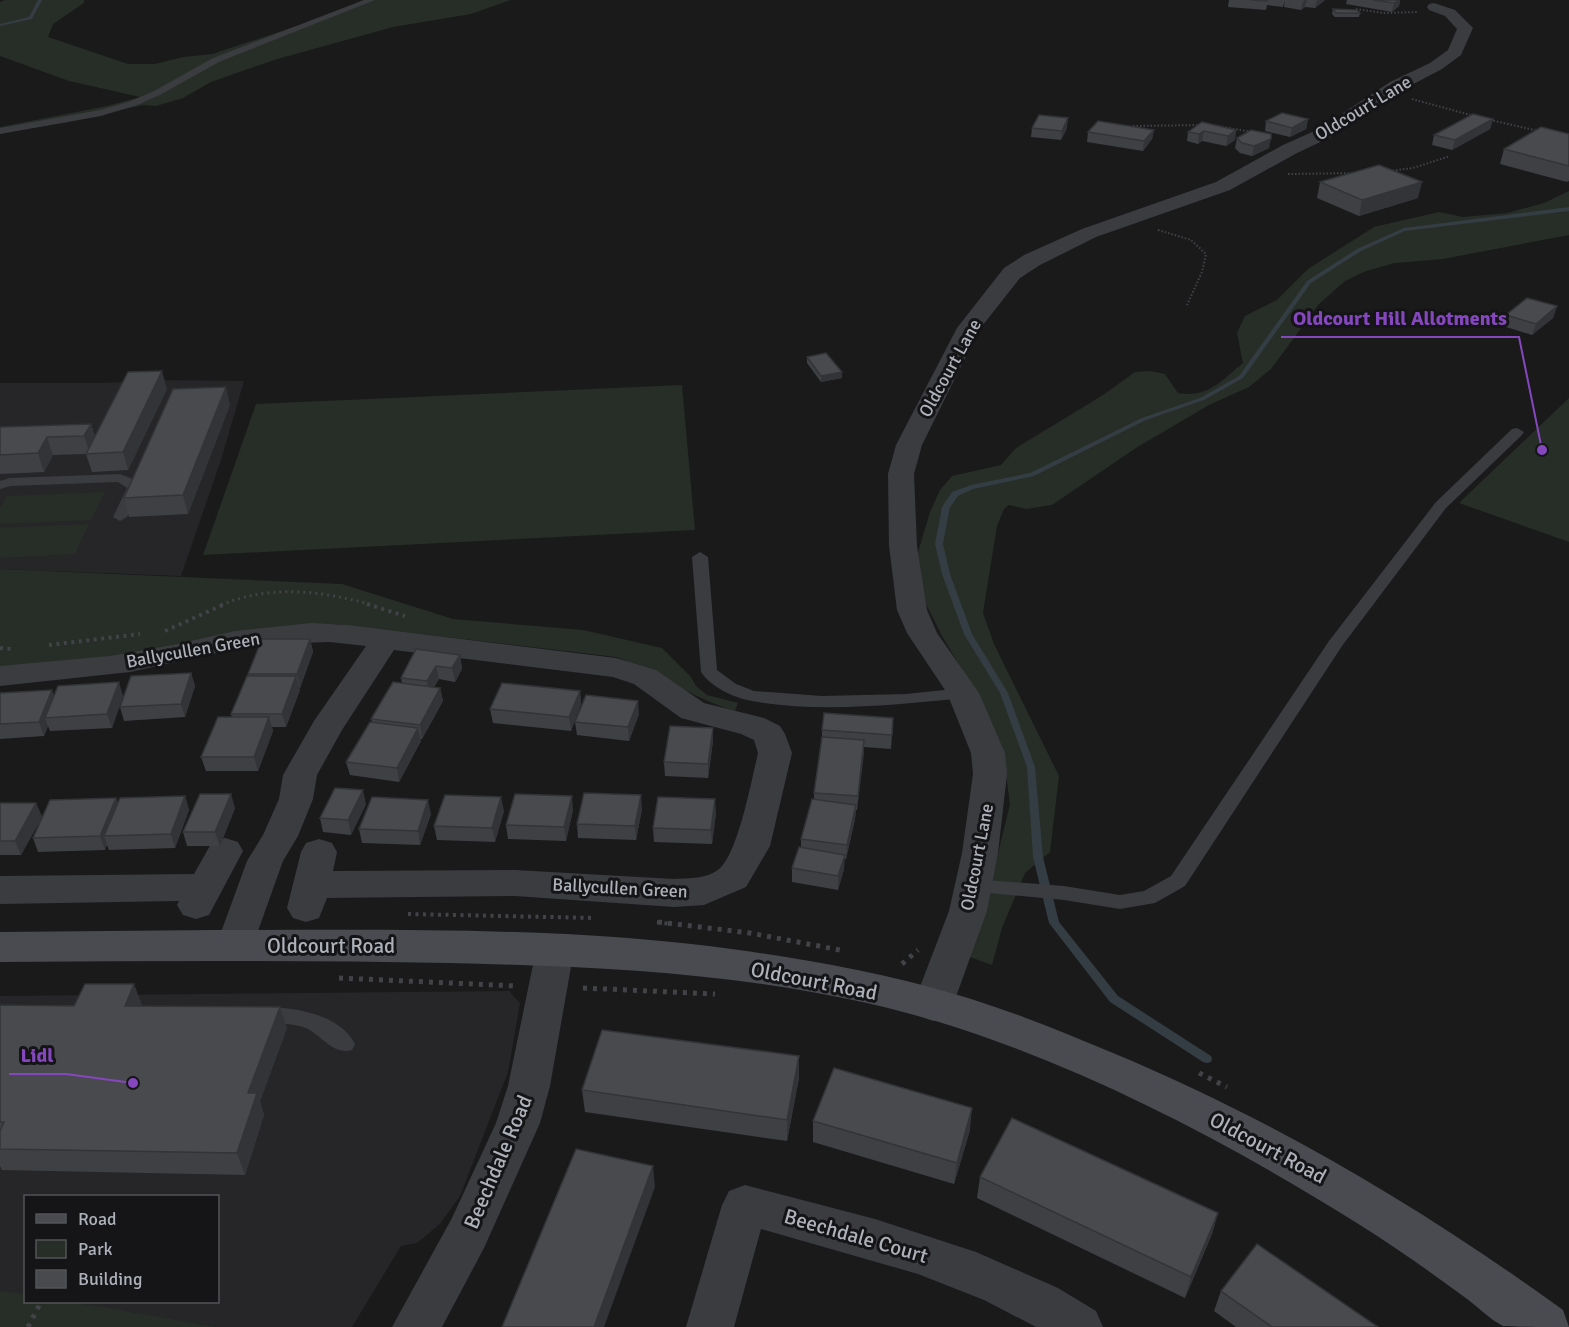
<svg xmlns="http://www.w3.org/2000/svg" width="1569" height="1327" viewBox="0 0 1569 1327" font-family="Signika,sans-serif">
<style>
.built{fill:#262628}
.green{fill:#262e27}
.lines{fill:none;stroke-linecap:round;stroke-linejoin:round}
.stream{fill:#343d43;fill-rule:evenodd}
.path-far3{stroke:#414347;stroke-width:2;stroke-dasharray:1.5 2;stroke-linecap:butt}
.path-far2{stroke:#414347;stroke-width:3;stroke-dasharray:2 4;stroke-linecap:butt}
.path-far1{stroke:#414347;stroke-width:4;stroke-dasharray:3 4.5;stroke-linecap:butt}
.path{stroke:#414347;stroke-width:5;stroke-dasharray:4 6;stroke-linecap:butt}
.lane{fill:#3b3c40;fill-rule:evenodd}
.street{fill:#3b3c40;fill-rule:evenodd}
.secondary{fill:#494b50;fill-rule:evenodd}
.wall{fill:#3f4043}
.shaded-wall{fill:#333437}
.building{fill:#494a4e;stroke:#333437;stroke-width:1.5}
.labels{text-anchor:middle;dominant-baseline:central;stroke-width:6;stroke-linejoin:round;paint-order:stroke}
.street-label{font-size:18px;fill:#adb2ba;stroke:#151517}
.near-street-label{font-size:21px;fill:#adb2ba;stroke:#151517}
.leader{fill:none;stroke:#8547be;stroke-width:2}
.callout-dot{fill:#8547be;stroke:#151517;stroke-width:2}
.callout-label{font-size:20px;text-anchor:middle;font-weight:bold;fill:#8547be;stroke:#151517;stroke-width:6;stroke-linejoin:round;paint-order:stroke}
</style>
<rect width="100%" height="100%" fill="#1a1a1b"/>
<!-- built -->
<path class="built" d="M158,380L244,381L221,460L181,576L0,569V383H104Z
M509,991L520,1003L508,1072L460,1196L440,1224L417,1243L401,1246L352,1327H218L61,1302H218V1196H26L25,1296L0,1292V996Z"/>
<!-- green -->
<path class="green" d="M5,0H84V3L53,24L48,37L128,64H155L183,57L212,54L315,20L364,0H511L471,14L393,27L274,60L211,82L183,98L156,106L143,105L69,122L0,133V127L107,106L140,97L69,81L0,56V2Z
M1569,191V235L1443,259L1395,263L1366,271L1345,281L1319,304L1271,369L1249,387L1209,405L1136,448L1052,505L1026,509L1009,505L1004,509L997,526L983,613L994,644L1059,776L1050,852L1025,873L1002,928L992,965L970,957L995,866L1010,804L1002,746L974,690L942,636L923,598L916,559L930,512L940,490L952,476L1001,465L1016,448L1103,395L1135,372L1150,371L1165,374L1178,393C1208,398 1221,381 1243,363L1237,333L1245,316L1277,300L1308,269L1374,227L1439,212L1463,217L1507,213L1544,203Z
M682,385L695,530L203,555L256,404Z
M1569,398V542L1459,503Z
M105,492L91,520L0,524V508L7,496Z
M89,524L75,554L0,558V528Z
M0,569L342,584L453,619L583,630L662,648L691,677L696,686L707,695L738,703L735,711C693,699 658,672 616,657L337,624L271,629L201,642L62,663L0,669Z
M0,1291L25,1294L26,1302H71L218,1327H0Z"/>
<g class="lines">
<!-- stream -->
<path class="stream" d="M38,0H42L32,19L0,26V24L29,17Z
M1569,207V211L1405,231L1361,251L1311,283L1243,378L1204,400L1146,420L1034,476L973,489L958,496L950,507L943,544L950,574L972,634L1008,693L1035,767L1043,857L1059,922L1118,996L1211,1056L1212,1059L1211,1062L1207,1063L1203,1062L1110,1002L1049,923L1033,857L1027,767L1000,693L964,634L942,574L935,544L942,507L952,492L971,485L1030,473L1142,418L1200,398L1239,376L1307,281L1357,249L1404,228Z"/>
<!-- path-far3 -->
<path class="path-far3" d="M1356,9L1384,13L1418,12
M1412,99L1474,116
M1490,120L1539,131
M1212,125L1252,132
M1133,126L1201,125
M1389,171L1413,168L1450,156
M1288,174L1358,173
M1158,230L1191,240L1206,254L1202,272L1187,305"/>
<!-- path-far2 -->
<path class="path-far2" d="M221,605C272,584 321,591 373,605"/>
<!-- path-far1 -->
<path class="path-far1" d="M367,604L405,616
M165,631L225,604
M49,645L140,634
M0,648L12,649
M408,914L595,918
M657,922L670,924"/>
<!-- path -->
<path class="path" d="M658,922L750,933L845,951
M902,964L918,950
M339,978L517,986
M583,988L715,994
M1199,1073L1227,1087
M28,1327L41,1302"/>
<!-- lane -->
<path class="lane" d="M364,0H375L219,62L160,95L137,105L101,116L0,134V128L100,110L131,101L154,91L213,58Z
M1517,428L1524,432L1522,435L1446,508L1342,646L1185,886L1155,903L1120,909L1064,900L966,891L963,886L966,881L973,879L1064,886L1120,895L1144,891L1171,876L1329,641L1436,502L1512,429Z
M120,474L138,481L141,488L127,517L120,521L113,517L127,488L118,482L11,486L0,489V481L10,478Z
M700,552L708,557L717,670L736,684L754,691L822,696L906,694L963,688L969,689L971,693L969,697L963,698C897,705 817,713 752,701C734,698 711,687 701,672L692,557Z
M260,1007C291,1007 338,1012 355,1044L352,1050C334,1056 321,1035 306,1028C289,1021 269,1026 253,1021L249,1015L253,1009Z"/>
<!-- street -->
<path class="street" d="M1434,3L1455,10L1473,28L1461,55L1442,69L1402,90L1331,137L1297,153L1230,190L1096,237L1040,265L1020,278L979,330L922,445L914,474L917,546L927,610L937,633L979,693L1005,753L1007,774L998,853L987,911L953,1005L947,1016L933,1021L919,1016L913,1005L949,911L962,853L973,774L971,753L947,693L907,633L897,610L889,546L888,474L896,445L957,328L1004,268L1024,255L1082,229L1216,182L1283,145L1319,129L1390,82L1430,63L1448,50L1457,29L1445,16L1429,10L1427,7L1429,4Z
M311,623L348,625L616,658L656,670L704,703L764,718L780,726L785,734L792,753L770,846L746,887L704,905L674,907L515,896L327,898L319,918L306,922L293,918L287,908L301,852L306,843L319,839L332,843L337,852L333,871L515,870L674,879C689,878 707,879 719,869C738,854 752,778 758,753L754,740L741,734L681,718L634,684L613,677L394,650L342,730L317,775L313,799L298,836L283,861L249,956L235,961L221,956L216,946L247,861L263,835L279,799L283,775L314,721L366,646L330,642L273,644L235,649L130,672L0,686V666L109,656L173,645L235,631Z
M225,838L238,842L243,851L209,915L196,919L183,915L177,905L179,901L0,904V876L194,874L212,842Z
M555,935L569,940L574,950L550,1086L540,1123L484,1248L442,1327H392L452,1218L496,1123L508,1086L536,950L541,940Z
M745,1185L875,1219L976,1252L1058,1288L1096,1311L1103,1327H1036L984,1300L918,1274L761,1229L734,1327H686L722,1205L729,1191Z"/>
<!-- secondary -->
<path class="secondary" d="M214,930C386,930 569,926 739,950C810,960 882,973 951,993C1007,1009 1060,1031 1113,1053C1274,1120 1422,1208 1563,1310L1569,1327C1553,1327 1516,1327 1503,1326C1489,1319 1476,1305 1463,1296C1429,1271 1395,1247 1360,1225C1236,1147 1098,1074 958,1028C795,975 619,967 449,963C299,960 150,961 0,962V932Z"/>
</g>
<!-- wall -->
<path class="wall" d="M1229,0H1285L1283,7L1267,5L1266,10L1228,7Z
M1285,0H1325L1315,8L1305,7L1301,10L1284,7Z
M1347,0H1400L1399,6L1392,12L1346,4Z
M1333,9L1360,13L1359,17H1335L1332,14Z
M1308,119L1306,129L1290,137L1265,131L1266,121Z
M1493,119L1490,129L1452,150L1432,145L1434,135Z
M1032,128H1067L1061,140L1031,137Z
M1154,130L1152,139L1143,151L1087,142L1088,132Z
M1236,130L1235,140L1226,146L1202,141L1198,144L1187,141L1188,132Z
M1569,134V181L1567,182L1500,164L1504,149Z
M1237,138L1269,148L1252,156L1240,153L1235,148Z
M1320,182L1418,198L1359,216L1317,198Z
M1557,306L1553,318L1532,335L1503,326L1506,315Z
M807,357L842,372V378L821,382L807,363Z
M167,389L128,470L92,472L86,454L53,455L44,472L0,474V427L91,424L95,437Z
M230,405L188,514L129,517L124,498Z
M310,639L313,652L300,688H299L300,690L286,727H272L273,731L258,771H206L201,757L232,717L231,714L248,676V674Z
M460,655L462,669L455,682L439,679L434,687L440,688L443,701L422,739H420L421,741L399,782L350,775L346,762L372,722L371,719L402,683L401,678Z
M191,673L195,686L185,717L124,721L120,707Z
M580,691L581,704L571,731L493,723L490,709Z
M0,693L54,696H123L112,728L50,731L48,726L44,736L0,739Z
M639,714L629,741L577,735L575,722Z
M893,718L891,749L864,747L857,810H856L855,819L846,859H844V869L838,890L792,882V868L801,848V839L814,800V793L822,737V730Z
M713,741L708,778L665,776L664,762Z
M185,796L189,810L175,848L109,850L107,845L105,850L38,852L33,838L116,798L118,803Z
M0,803H36L42,817L21,855H0Z
M366,804L351,835L323,832L320,818Z
M235,808L220,846H187L183,832Z
M642,809L636,840L578,838L577,824Z
M573,810L566,841L508,839L506,825Z
M504,811L495,842L437,840L434,826Z
M716,813L712,844L654,842L653,828Z
M431,814L420,845L362,843L359,829Z
M0,1005H142L141,1006L287,1028L260,1101L264,1115L245,1175L2,1170L0,1166Z
M799,1078L787,1141L585,1112L582,1090Z
M813,1121L970,1130L954,1184L813,1142Z
M980,1177L1218,1213L1212,1234L1185,1298L977,1198Z
M1221,1291L1378,1327H1236L1214,1311Z"/>
<!-- shaded-wall -->
<path class="shaded-wall" d="M1305,0H1307L1305,7L1301,10L1303,1Z
M1317,0H1325L1315,8Z
M1398,0H1400L1399,6L1392,12L1394,3Z
M1068,118L1067,128L1061,140L1062,131Z
M1308,119L1306,129L1290,137L1292,128Z
M1493,119L1490,129L1452,150L1455,140Z
M1154,130L1152,139L1143,151L1144,141Z
M1236,130L1235,140L1226,146L1228,136Z
M1204,131L1202,141L1198,144L1199,134Z
M1271,139L1269,148L1252,156L1254,146Z
M1422,182L1418,198L1359,216L1362,200Z
M1557,306L1553,318L1532,335L1536,324Z
M162,371L167,389L128,470L123,452Z
M842,372V378L821,382V376Z
M226,387L230,405L188,514L183,495Z
M91,424L96,442L90,454L84,436Z
M47,437L53,455L44,472L38,453Z
M310,639L313,652L300,688L297,674Z
M460,655L462,669L455,682L452,668Z
M436,666L439,679L429,695L427,681Z
M191,673L195,686L185,717L181,704Z
M296,676L300,690L286,727L282,714Z
M119,682L123,696L112,728L107,714Z
M440,688L443,701L422,739L420,725Z
M52,690L57,704L45,718L48,726L44,736L39,722Z
M580,691L581,704L571,731L569,717Z
M638,701L639,714L629,741L628,727Z
M269,717L273,731L258,771L254,757Z
M418,728L421,741L399,782L397,768Z
M713,728V741L708,778V764Z
M864,740V754L857,810L858,796Z
M363,790L366,804L351,835L348,820Z
M231,794L235,808L220,846L215,832Z
M641,795L642,809L636,840L635,826Z
M185,796L189,810L175,848L171,834Z
M572,796L573,810L566,841L564,827Z
M501,797L504,811L495,842L492,828Z
M116,798L121,812L104,836L107,845L105,850L100,836Z
M715,799L716,813L712,844L711,830Z
M428,800L431,814L420,845L418,831Z
M36,803L42,817L21,855L15,841Z
M856,805L855,819L846,859L847,845Z
M845,855L844,869L838,890V876Z
M134,984L142,1005L133,1027L125,1006Z
M280,1007L287,1028L260,1101L264,1115L245,1175L237,1153L248,1093Z
M799,1056V1078L787,1141V1120Z
M972,1108L970,1130L954,1184L957,1163Z
M653,1166L655,1187L604,1327H594Z
M1218,1213L1212,1234L1185,1298L1191,1277Z"/>
<!-- building -->
<path class="building" d="M1251,0H1267V1Z
M1373,0H1398L1394,3Z
M1333,9L1357,10L1360,13H1336Z
M1282,113L1308,119L1292,128L1266,121Z
M1473,114L1493,119L1455,140L1434,135Z
M1039,115L1068,118L1062,131L1032,128Z
M1098,121L1154,130L1144,141L1088,132Z
M1202,122L1236,130L1228,136L1204,131L1199,134L1188,132Z
M1541,127L1569,134V166L1504,149Z
M1251,130L1271,134V139L1254,146L1242,143L1237,138Z
M1379,165L1422,182L1362,200L1320,182Z
M1527,298L1557,306L1536,324L1506,315Z
M826,353L842,372L821,376L807,357Z
M162,371L123,452L86,454L128,372Z
M226,387L183,495L124,498L173,389Z
M91,424L84,436L47,437L38,453L0,455V427Z
M262,639H310L297,674H248Z
M416,649L460,655L452,668L436,666L427,681L401,678Z
M191,673L181,704L120,707L131,676Z
M247,676H296L282,714H231Z
M119,682L107,714L45,718L58,686Z
M393,682L440,688L420,725L371,719Z
M502,683L580,691L569,717L490,709Z
M52,690L39,722L0,724V693Z
M586,695L638,701L628,727L575,722Z
M824,713L893,718L892,735L822,730Z
M218,717H269L254,757H201Z
M370,722L418,728L397,768L346,762Z
M670,726L713,728L708,764L664,762Z
M822,737L864,740L858,796L814,793Z
M335,788L363,790L348,820L320,818Z
M584,793L641,795L635,826L577,824Z
M200,794H231L215,832H183Z
M515,794L572,796L564,827L506,825Z
M445,795L501,797L492,828L434,826Z
M185,796L171,834L104,836L120,798Z
M372,797L428,800L418,831L359,829Z
M658,797L715,799L711,830L653,828Z
M116,798L100,836L33,838L50,800Z
M812,799L856,805L847,845L801,839Z
M0,803H36L15,841H0Z
M799,847L845,855L838,876L792,868Z
M85,984H134L125,1006L280,1007L248,1093H257L237,1153L0,1149V1131L4,1122H0V1005L74,1006Z
M602,1030L799,1056L787,1120L582,1090Z
M834,1068L972,1108L957,1163L813,1121Z
M1012,1118L1218,1213L1191,1277L980,1177Z
M576,1149L653,1166L594,1327H502Z
M1257,1244L1378,1327H1272L1221,1291Z"/>
<g class="labels">
<!-- street labels -->
<g class="street-label">
<text transform="translate(1363 108) rotate(-31)">Oldcourt Lane</text>
<text transform="translate(950 368) rotate(-61)">Oldcourt Lane</text>
<text transform="translate(193 650) rotate(-10)">Ballycullen Green</text>
<text transform="translate(977 857) rotate(-79)">Oldcourt Lane</text>
<text transform="translate(620 888) rotate(3)">Ballycullen Green</text>
</g>
<!-- near-street labels -->
<g class="near-street-label">
<text x="331" y="946">Oldcourt Road</text>
<text transform="translate(814 981) rotate(11)">Oldcourt Road</text>
<text transform="translate(1268 1148) rotate(28)">Oldcourt Road</text>
<text transform="translate(498 1162) rotate(-67)">Beechdale Road</text>
<text transform="translate(856 1236) rotate(16)">Beechdale Court</text>
</g>
</g>
<!-- callouts -->
<path class="leader" d="M1542 450L1519 337H1281M133 1083L66 1074H9"/>
<g class="callout-dot">
<circle cx="1542" cy="450" r="6"/>
<circle cx="133" cy="1083" r="6"/>
</g>
<g class="callout-label">
<text x="1400" y="325">Oldcourt Hill Allotments</text>
<text x="37" y="1062">Lidl</text>
</g>
<!-- legend -->
<rect x="24" y="1195" width="195" height="108" fill="#151517" stroke="#525458" stroke-width="1.5"/>
<rect x="36" y="1214" width="30" height="9" fill="#494b50" stroke="#525458" stroke-width="1.5"/>
<text x="78" y="1225" font-size="18" fill="#adb2ba">Road</text>
<rect x="36" y="1240" width="30" height="18" fill="#262e27" stroke="#525458" stroke-width="1.5"/>
<text x="78" y="1255" font-size="18" fill="#adb2ba">Park</text>
<rect x="36" y="1270" width="30" height="18" fill="#494a4e" stroke="#525458" stroke-width="1.5"/>
<text x="78" y="1285" font-size="18" fill="#adb2ba">Building</text>
</svg>
